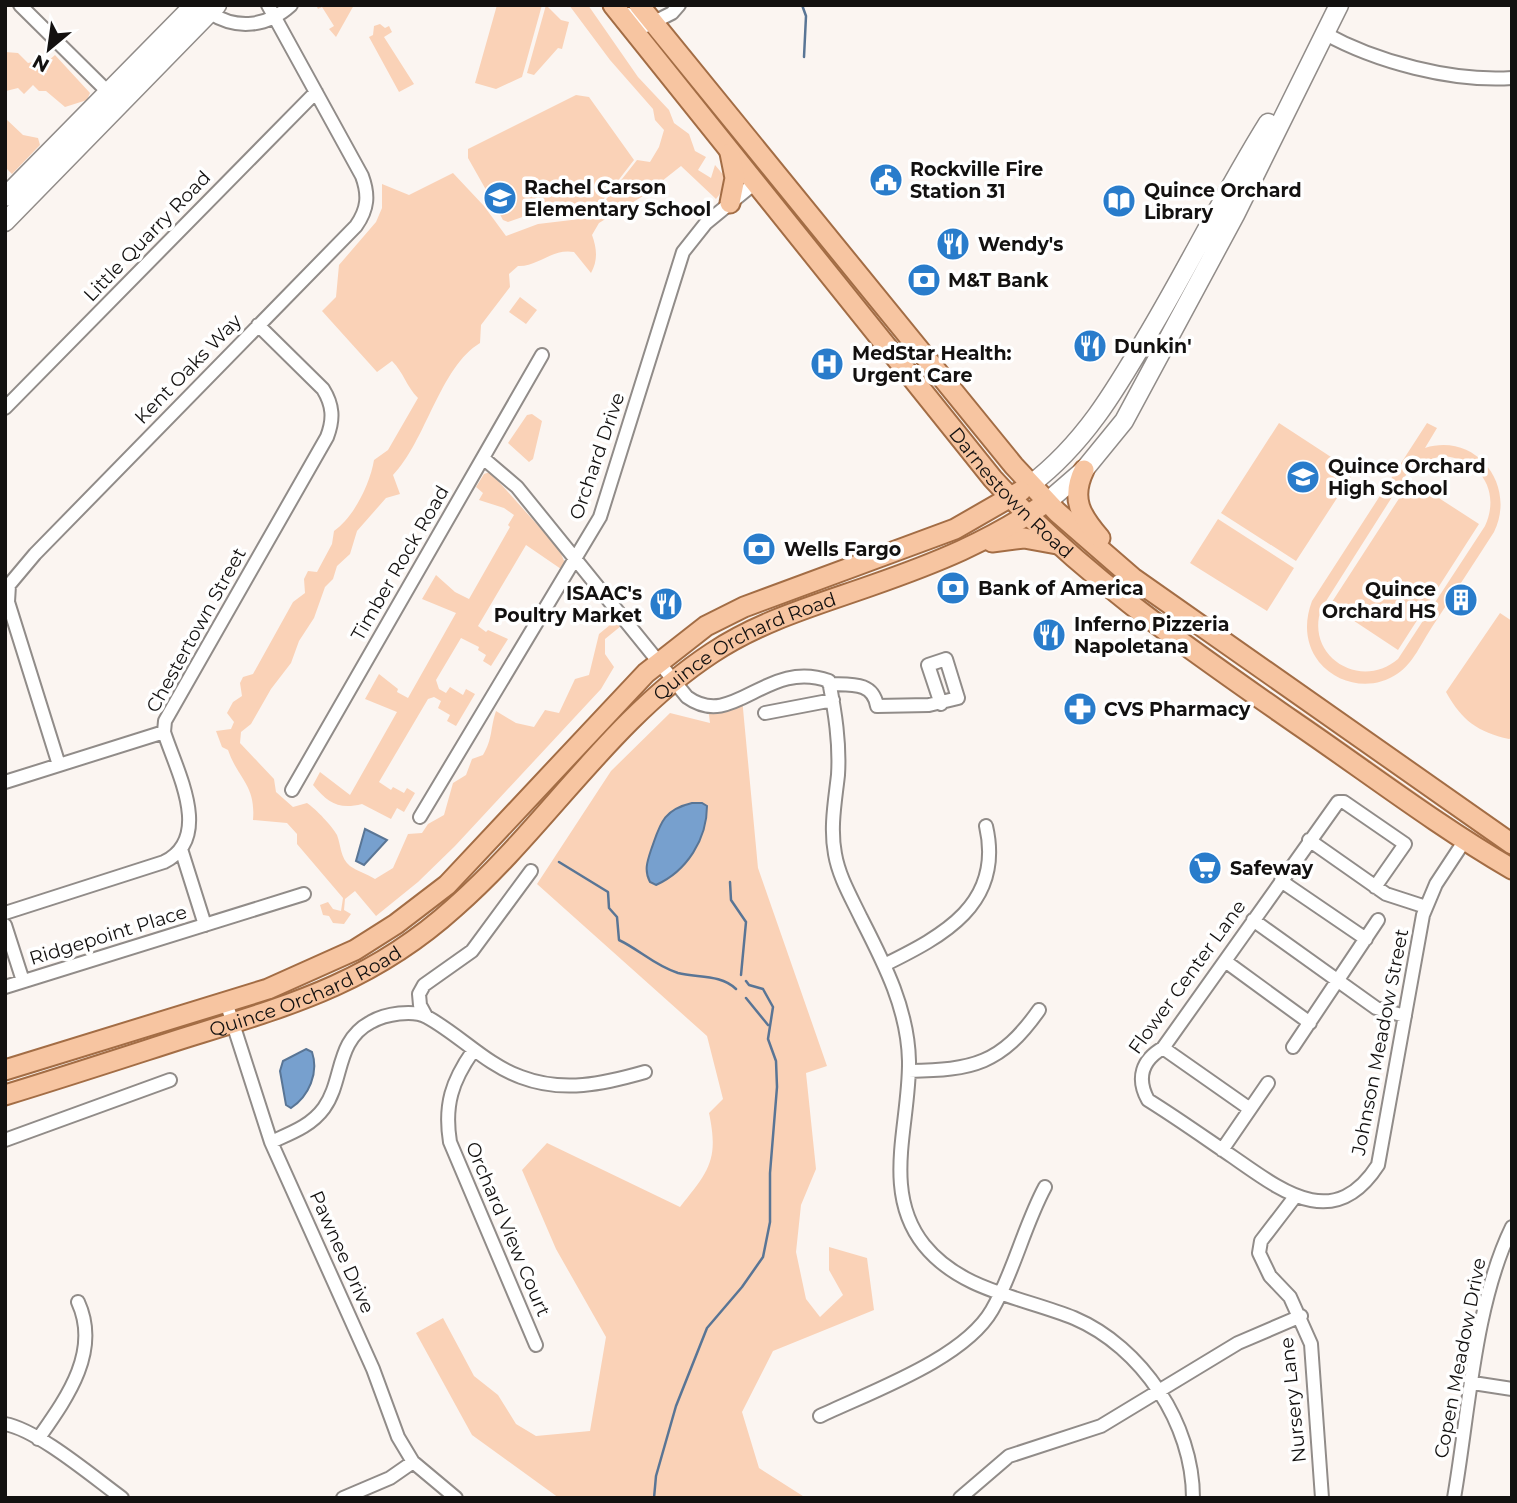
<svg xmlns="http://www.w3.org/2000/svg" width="1517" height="1503" viewBox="0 0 1517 1503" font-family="Montserrat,sans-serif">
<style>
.green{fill:#fad2b7;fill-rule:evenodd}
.water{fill:#77a0ce;stroke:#597595;stroke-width:2}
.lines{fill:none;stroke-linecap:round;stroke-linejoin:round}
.stream{stroke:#597595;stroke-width:2.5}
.street-casing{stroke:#918c89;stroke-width:16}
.secondary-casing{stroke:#918c89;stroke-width:21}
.primary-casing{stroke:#a36d45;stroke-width:23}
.street{stroke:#fff;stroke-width:12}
.secondary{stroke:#fff;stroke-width:18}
.primary{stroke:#f7c5a1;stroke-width:19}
.labels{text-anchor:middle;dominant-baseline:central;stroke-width:7;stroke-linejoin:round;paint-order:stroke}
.poi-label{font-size:19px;font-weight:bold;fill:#131110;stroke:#fff;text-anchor:start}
.street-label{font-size:19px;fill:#131110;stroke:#fff}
</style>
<rect width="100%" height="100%" fill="#fbf5f1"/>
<!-- green -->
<path class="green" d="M316,5H354L336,37L329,29L334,26L322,7L318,9Z
M497,5H542L522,77L496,89L475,83Z
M546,5L561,20L569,22L562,49L558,48L534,75L527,73Z
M569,5H588L638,77L669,110L674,123L689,134L695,151L706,157L698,170L711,178L715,165L726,178L723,190L716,199L681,166L643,196L599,223L592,235C597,249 598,260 591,273L574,252C552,248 538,267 518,266L509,274L510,287L481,325L480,343C440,367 426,441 393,475L400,494L386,498L357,531L350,554L337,566L333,579L325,587L314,618L299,641L291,663L271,689L251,724L241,732L240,743L274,779L276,792L293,807L307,803C316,809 332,826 337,835C341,845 340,858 350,866C357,871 367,874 375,879L393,868L408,834L422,833L428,824L444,815L453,783L466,775L472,759L483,755C493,738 490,729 496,711L516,723L534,727L545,710L559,713L575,679L589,675L599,634L616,620L621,626L605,639V654L614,667L601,689L455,846L418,882L376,916L355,891L345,899L344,910L351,914L344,924L333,923L329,916L323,915L320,905L328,902L333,909L341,911L343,898L297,844V834L287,823L253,820C256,785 238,779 228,750L222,747L216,731L231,729L234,722L227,713L233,702L242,696L240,683L243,677L253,674L293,602L305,593L304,579L308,571L317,572L332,544L334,531C354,517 370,484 374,460L388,450L418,398C406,386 404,373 392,361L377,372L322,311L336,297L339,265L376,222L382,208V184L409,195L453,173L484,206L506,236L538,224L580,219L589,209L600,207L637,160L650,162L659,147L664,130L655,120L653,109L610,60Z
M380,24L385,28L389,26L392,32L384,37L414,84L399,92L369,37L373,35L374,26Z
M5,52L18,53L28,63L37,61L42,66L55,55L90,93L87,100L65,107L46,91H39L33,85L24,94L18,88L6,91Z
M576,95L589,97L634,160L600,204L534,213L508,222L503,220L468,158V149Z
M5,118L23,135L38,138L40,145L12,174L5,167Z
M520,297L537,310L526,324L509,312Z
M532,414L542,421L533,459L529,462L508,443L527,415Z
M1279,423L1354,472L1296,561L1221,513Z
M1427,423L1437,428L1425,448C1476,432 1517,485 1494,532C1474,563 1453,595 1432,627C1422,642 1413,664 1397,674C1372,691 1338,685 1319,662C1305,644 1304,622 1312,601ZM1442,456C1480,458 1501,491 1485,526L1398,659C1361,691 1305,657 1321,609L1406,475L1421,462Z
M490,472L559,549L565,563L561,569L526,545L478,626L486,632L488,630L508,639L491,666L483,661L486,655L478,650L479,647L461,638L436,680L439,689L446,693L450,687L463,695L466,689L475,694L456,726L447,721L450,715L438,708L441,701L434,697L428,699L379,782L391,790L393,787L404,793L407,788L415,793L404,812L397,808L391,819L362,804C339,810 328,803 313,785L320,772L350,795L397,712L365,699L379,674L398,689L397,692L408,698L456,613L422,599L436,575L455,592L469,599L510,527L508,525L514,515L504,508L479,500L483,493L476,487L484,474Z
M1411,480L1479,524L1398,650L1330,605Z
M1218,519L1294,568L1267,611L1190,563Z
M1500,613L1512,621V738L1509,739C1478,732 1462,721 1446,692Z
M742,698L758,868L827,1066L806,1073L816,1169L801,1205L796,1252L806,1299L820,1317L843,1295L829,1270V1247L867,1258L874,1310L773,1351L742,1412L759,1468L806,1498H559L472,1435L416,1333L443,1318L474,1376L498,1395L516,1424L536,1436L590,1431L606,1337L556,1249L522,1170L547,1143L680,1207C709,1171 719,1160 709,1113L723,1099L707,1036L537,884L611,771L670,713L710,723L708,707Z
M1280,701L1300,711L1465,827L1512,851V860Z"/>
<!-- water -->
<path class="water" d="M692,803H702L707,806C707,839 687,871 656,885L650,882C644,871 647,862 651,850C660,825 662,810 692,803Z
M365,829L387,840L364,865L356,861Z
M306,1049L312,1052C319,1073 309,1096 291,1108L286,1105L280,1071L283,1061Z"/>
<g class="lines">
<!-- stream -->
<path class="stream" d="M802,5L806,16L804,57
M559,862L608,892L609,908L617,917L619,940C640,950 655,966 678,973C697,978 721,974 736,989
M730,882L731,900L746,922L741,975
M746,998L768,1025
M654,1498L656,1476L676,1406L707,1328L742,1287L763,1257L770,1222V1173L777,1087L776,1061L768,1039L773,1007L763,989L749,985L746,981"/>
<defs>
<path id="street" d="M20,5L112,96
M210,13C237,30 267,27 291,5
M628,14L646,26L672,13L679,5
M1324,33C1376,62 1452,82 1512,78
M5,408L316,92
M483,458L517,487L687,697C734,731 766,658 829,681C835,712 840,743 838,775C835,802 830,828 835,854C839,877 851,897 861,918C884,963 908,1009 909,1061C910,1124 881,1191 924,1245C961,1291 1022,1297 1074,1318C1142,1347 1193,1424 1193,1498
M829,684C850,685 873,681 877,706L929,705L958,698L946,659L928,665L941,704
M765,713L833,700
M59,765L8,602L9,585L35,554L356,226C368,209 369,195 362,176L268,5
M5,782L164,732
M292,790L542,355
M420,817L600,517L683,252L706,223L756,182
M1309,840L1386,894L1426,907
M181,849L205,925
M1281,881L1366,939
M1375,887L1405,844L1344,802H1338L1163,1048C1142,1060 1136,1078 1148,1100C1177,1118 1205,1138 1233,1157C1282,1191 1334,1233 1378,1165L1423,915L1436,884L1465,840
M5,913L164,862C214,838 176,770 164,732L165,721L327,437C334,419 333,405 323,389L258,325
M1253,920L1376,1008L1405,1016
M5,925L23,981
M1225,961L1310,1023
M884,965C943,936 1004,904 986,826
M5,987L304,894
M226,1002L271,1142L373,1369L398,1437L413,1462L456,1498
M426,1016L420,1005L419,994L424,985L472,951L531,871
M1293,1047L1378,920
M1163,1048L1250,1109
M473,1051C452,1081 444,1105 450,1142L536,1345
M909,1071C973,1070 1001,1064 1039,1010
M5,1140L170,1080
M271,1142C291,1133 311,1126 324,1108C344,1080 335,1041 371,1022C385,1014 413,1009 427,1017C460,1035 485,1064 521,1077C563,1093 603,1084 645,1072
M1222,1150L1268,1083
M1294,1198L1261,1241L1259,1253L1270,1276L1290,1297L1311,1344L1322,1498
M1473,1383L1512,1389
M820,1416C870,1392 964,1359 992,1310C1013,1274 1024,1226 1045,1187
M5,1424C38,1430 93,1477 122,1498
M38,1439C66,1399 101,1352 78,1302
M343,1498L390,1478L413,1462
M960,1498L1009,1456L1101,1426L1238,1343L1301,1316
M1454,1498C1469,1412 1474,1305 1512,1227"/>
<path id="secondary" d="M5,197L194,5
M5,222L217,5
M1030,485C1085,443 1116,389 1150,331C1191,262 1226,190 1268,123
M1047,502L1084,470L1124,421L1235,215L1339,5"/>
<g id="primary">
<path id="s1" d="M613,5L993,479C1084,578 1191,650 1300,726C1370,774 1438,826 1512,869"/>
<path d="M639,5L1014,466L1057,512L1133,578L1512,844"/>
<path d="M730,203L735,178L730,153"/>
<path d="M1084,470C1070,499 1081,516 1100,538"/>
<path d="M992,542L1024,538L1057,544"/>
<path d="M5,1070L268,989L355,950L396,924L447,885L646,673L706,626L744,607L955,529L1021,491"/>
<path id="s2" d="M5,1095C64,1077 122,1058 181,1039C287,1006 370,984 455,907C546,827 610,720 712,653C760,621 816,605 870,586C936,563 989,542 1047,502"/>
</g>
</defs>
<!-- street casing -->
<use href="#street" class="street-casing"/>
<!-- secondary casing -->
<use href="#secondary" class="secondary-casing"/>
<!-- primary casing -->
<use href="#primary" class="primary-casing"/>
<!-- street -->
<use href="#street" class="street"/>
<!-- secondary -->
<use href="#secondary" class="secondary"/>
<!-- primary -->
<use href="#primary" class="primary"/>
</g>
<!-- icons -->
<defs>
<symbol id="civic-disc" viewBox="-11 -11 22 22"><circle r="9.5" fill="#297ccb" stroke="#fff"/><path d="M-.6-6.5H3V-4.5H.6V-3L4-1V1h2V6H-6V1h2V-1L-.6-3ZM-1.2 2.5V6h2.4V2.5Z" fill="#fff"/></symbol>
<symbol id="school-disc" viewBox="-11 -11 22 22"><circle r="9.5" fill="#297ccb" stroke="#fff"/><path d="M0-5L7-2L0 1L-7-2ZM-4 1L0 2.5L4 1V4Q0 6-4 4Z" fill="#fff"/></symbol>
<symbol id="library-disc" viewBox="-11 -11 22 22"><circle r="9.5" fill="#297ccb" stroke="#fff"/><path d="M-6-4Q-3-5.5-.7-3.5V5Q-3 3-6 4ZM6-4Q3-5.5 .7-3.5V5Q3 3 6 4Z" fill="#fff"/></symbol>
<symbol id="restaurant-disc" viewBox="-11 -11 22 22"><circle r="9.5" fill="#297ccb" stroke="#fff"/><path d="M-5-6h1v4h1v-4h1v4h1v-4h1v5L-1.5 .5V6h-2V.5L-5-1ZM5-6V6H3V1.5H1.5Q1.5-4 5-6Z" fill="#fff"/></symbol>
<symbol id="bank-disc" viewBox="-11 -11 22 22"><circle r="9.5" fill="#297ccb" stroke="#fff"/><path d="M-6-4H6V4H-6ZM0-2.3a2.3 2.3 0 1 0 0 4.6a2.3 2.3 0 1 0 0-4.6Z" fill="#fff"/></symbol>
<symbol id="hospital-disc" viewBox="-11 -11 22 22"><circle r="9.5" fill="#297ccb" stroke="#fff"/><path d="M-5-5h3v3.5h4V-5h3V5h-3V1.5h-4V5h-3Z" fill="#fff"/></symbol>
<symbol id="building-disc" viewBox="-11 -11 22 22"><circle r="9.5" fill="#297ccb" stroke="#fff"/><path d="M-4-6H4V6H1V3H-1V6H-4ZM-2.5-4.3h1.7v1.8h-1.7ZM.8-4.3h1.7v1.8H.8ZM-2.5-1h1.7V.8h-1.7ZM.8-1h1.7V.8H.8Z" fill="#fff"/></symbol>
<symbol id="pharmacy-disc" viewBox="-11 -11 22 22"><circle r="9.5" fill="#297ccb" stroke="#fff"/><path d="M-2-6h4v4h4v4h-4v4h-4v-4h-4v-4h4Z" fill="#fff"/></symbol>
<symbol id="supermarket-disc" viewBox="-11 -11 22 22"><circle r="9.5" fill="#297ccb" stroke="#fff"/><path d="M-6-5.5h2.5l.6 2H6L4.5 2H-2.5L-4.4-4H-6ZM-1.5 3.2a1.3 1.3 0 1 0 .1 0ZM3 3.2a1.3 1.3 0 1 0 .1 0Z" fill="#fff"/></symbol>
</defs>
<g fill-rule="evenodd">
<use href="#civic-disc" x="867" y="161" width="38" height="38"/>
<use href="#school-disc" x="481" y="179" width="38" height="38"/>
<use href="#library-disc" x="1100" y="182" width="38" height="38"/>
<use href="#restaurant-disc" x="934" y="225" width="38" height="38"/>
<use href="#bank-disc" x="905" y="261" width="38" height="38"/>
<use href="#restaurant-disc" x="1071" y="327" width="38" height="38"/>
<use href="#hospital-disc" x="808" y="345" width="38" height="38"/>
<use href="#school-disc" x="1284" y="458" width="38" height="38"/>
<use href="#bank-disc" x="740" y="530" width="38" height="38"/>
<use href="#bank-disc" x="934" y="569" width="38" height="38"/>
<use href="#building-disc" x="1442" y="581" width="38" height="38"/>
<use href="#restaurant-disc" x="647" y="585" width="38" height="38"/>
<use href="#restaurant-disc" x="1030" y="616" width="38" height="38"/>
<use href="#pharmacy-disc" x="1061" y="690" width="38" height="38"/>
<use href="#supermarket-disc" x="1186" y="849" width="38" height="38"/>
</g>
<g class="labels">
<!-- poi labels -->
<g class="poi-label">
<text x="910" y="169">Rockville Fire<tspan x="910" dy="22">Station 31</tspan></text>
<text x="524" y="187">Rachel Carson<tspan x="524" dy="22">Elementary School</tspan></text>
<text x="1144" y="190">Quince Orchard<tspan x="1144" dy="22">Library</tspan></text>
<text x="978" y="244">Wendy's</text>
<text x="948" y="280">M&amp;T Bank</text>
<text x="1114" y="346">Dunkin'</text>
<text x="852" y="353">MedStar Health:<tspan x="852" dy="22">Urgent Care</tspan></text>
<text x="1328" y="466">Quince Orchard<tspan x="1328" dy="22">High School</tspan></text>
<text x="784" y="549">Wells Fargo</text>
<text x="978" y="588">Bank of America</text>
<text x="1436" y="589" text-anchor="end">Quince<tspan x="1436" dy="22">Orchard HS</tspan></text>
<text x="642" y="593" text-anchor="end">ISAAC's<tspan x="642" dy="22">Poultry Market</tspan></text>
<text x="1074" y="624">Inferno Pizzeria<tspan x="1074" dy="22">Napoletana</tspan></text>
<text x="1104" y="709">CVS Pharmacy</text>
<text x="1230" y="868">Safeway</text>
</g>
<!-- street labels -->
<g class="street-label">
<text transform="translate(147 236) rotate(-46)">Little Quarry Road</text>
<text transform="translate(188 369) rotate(-46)">Kent Oaks Way</text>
<text transform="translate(597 456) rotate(-71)">Orchard Drive</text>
<text stroke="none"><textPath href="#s1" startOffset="630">Darnestown Road</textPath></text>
<text transform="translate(400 563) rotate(-60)">Timber Rock Road</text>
<text transform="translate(196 630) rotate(-61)">Chestertown Street</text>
<text stroke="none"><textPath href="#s2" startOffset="886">Quince Orchard Road</textPath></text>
<text transform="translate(108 935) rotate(-17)">Ridgepoint Place</text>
<text transform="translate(1187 977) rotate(-54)">Flower Center Lane</text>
<text stroke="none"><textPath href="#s2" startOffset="318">Quince Orchard Road</textPath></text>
<text transform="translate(1380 1042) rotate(-79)">Johnson Meadow Street</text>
<text transform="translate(508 1229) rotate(67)">Orchard View Court</text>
<text transform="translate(342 1252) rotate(66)">Pawnee Drive</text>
<text transform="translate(1460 1358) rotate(-79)">Copen Meadow Drive</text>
<text transform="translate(1293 1400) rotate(-96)">Nursery Lane</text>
</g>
</g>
<!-- border -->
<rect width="1517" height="1503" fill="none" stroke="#131110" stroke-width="14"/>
<!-- north arrow -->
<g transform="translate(49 49) rotate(209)" stroke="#ffffff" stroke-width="5" paint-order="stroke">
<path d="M0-5L12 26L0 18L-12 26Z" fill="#131110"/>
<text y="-10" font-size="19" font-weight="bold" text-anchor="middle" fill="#131110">N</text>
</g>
</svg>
